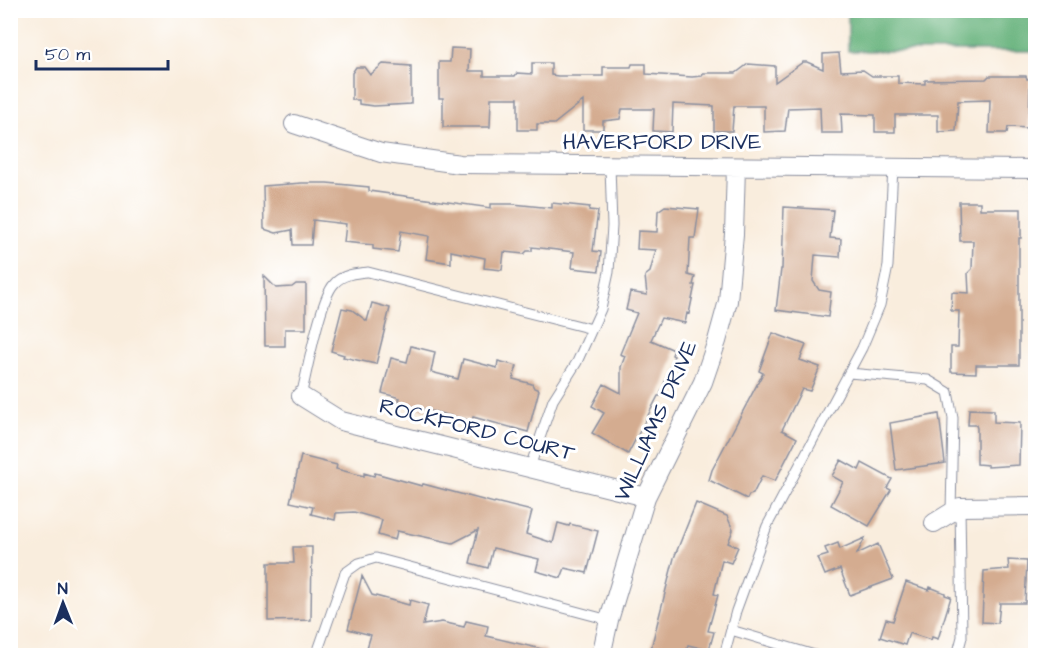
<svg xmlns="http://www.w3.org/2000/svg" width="1046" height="666" viewBox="0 0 1046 666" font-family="'Architects Daughter',sans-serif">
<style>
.forest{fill:#66b27c;stroke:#40706d;stroke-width:1.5}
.building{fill:#d4ac90}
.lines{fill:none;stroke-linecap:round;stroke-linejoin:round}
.service-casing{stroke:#8a8e9e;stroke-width:11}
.minor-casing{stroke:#8a8e9e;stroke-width:20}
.service{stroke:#fff;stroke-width:9}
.minor{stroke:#fff;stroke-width:18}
.labels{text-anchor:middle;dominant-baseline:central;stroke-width:6;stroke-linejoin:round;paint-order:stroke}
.street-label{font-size:22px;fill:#1b2f5e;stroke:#fff}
</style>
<rect width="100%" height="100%" fill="#fff"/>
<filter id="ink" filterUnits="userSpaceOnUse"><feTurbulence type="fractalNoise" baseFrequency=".0167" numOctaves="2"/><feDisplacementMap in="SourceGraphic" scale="12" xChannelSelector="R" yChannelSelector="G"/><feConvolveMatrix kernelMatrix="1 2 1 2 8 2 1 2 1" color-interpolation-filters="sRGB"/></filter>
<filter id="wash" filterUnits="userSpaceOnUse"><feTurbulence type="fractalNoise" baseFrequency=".008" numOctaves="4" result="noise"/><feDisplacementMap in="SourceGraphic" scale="24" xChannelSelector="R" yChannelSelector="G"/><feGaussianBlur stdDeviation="1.35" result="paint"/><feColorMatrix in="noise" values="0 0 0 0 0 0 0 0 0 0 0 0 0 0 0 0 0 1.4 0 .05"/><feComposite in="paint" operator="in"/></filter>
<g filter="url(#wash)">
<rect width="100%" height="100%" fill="#f9eddd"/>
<!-- forest -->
<path class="forest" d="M848,11H1035V51H848Z"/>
<g id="blocks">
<!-- building -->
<path class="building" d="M451,48L470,49L469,71H484V76H515L517,73L532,74V63H551V75L558,76H603V67H631L632,64H646V74L692,77L702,76L703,73H736L748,64L775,66V82L803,62H807L823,69V54L839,53L841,71L863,70L872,76H898V83L925,84V80L986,79L989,76H1026L1027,79H1030L1029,128L1008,127L1007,133H989L990,100L958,101L956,131L938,132V115H895V132H875V115L841,114L842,133H821L820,107L788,108L785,131L764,132V106H734L732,131H714V106L673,104L672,132L653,131L654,109H622L620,119L603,121V130H583V101L554,124H537V130H518V98H491L490,127H443V98H439V62H450Z
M383,64L411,66V104L374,106L359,104V100H352V73L356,67H364L370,75Z
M302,183H327L369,187V191L491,208V204H513L552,208V203L590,207L589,210L598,211L593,251L601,252L599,271L572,268L574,252L532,247V251H527L524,254L504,252L502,270L484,268L485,258L451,251V263L426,259L429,236L401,231L398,252L373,249V245L344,242L346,224L313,220L311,245H293L292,230L276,233L264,229L263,186Z
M959,202H980V209H1021V238H1019V365H976V373L951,372V347H958L959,311H951L952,292L969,293L968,273L972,269L973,241H960Z
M665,206L699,209L695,238H690L688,275L695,277L693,285H695L689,314L687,313L685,323L661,318L651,340L674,350L672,355L674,356L660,396H658L628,454L592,433L604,413L592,406L604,384L621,393V367L625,356L620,354L637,313L626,310L630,292L647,295L645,276L650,272L656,250L637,249L638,231L657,232L658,211Z
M784,207L833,210L830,238L841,239L840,257L815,255L813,281L819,290L831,292L828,317L776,310L781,269H782Z
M264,276L276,288L292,287L296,284H306V329H285V346H265Z
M372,303L390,308L376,364L343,357L344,355L331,351L342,308L352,310L367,321Z
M773,333L806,345L800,360L820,367L810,391L802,389L782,430L797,438L775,481L762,476L753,494L749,495L747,499L709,480L712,470L763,373L759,371Z
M411,346L435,352L431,372L458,379L463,359L497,368L498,361L517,366L513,379L532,384L534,388L539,390L528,432L473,417L472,421L398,403L400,398L382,393L391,358L407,362Z
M969,409L994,410V422L1020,423L1019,465L988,467V465L977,464V428L976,425H968Z
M939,414L945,463L896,470L890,423Z
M301,456L337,465L336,469L364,476V473L374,476L375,473L422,486L423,484L494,503L495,502L532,511L526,534L553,543L558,523L569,526L570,524L598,531L587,573L565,568L561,578L536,571L539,559L493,548L488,568L470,563L478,530L453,543L397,531L395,540L378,535L382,520L354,512L336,513L335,520L311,514L313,507L290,502Z
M841,460L859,470L862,463L892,479L887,488L891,490L869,526L831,505L843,482L832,476Z
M696,503L727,516L733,530L728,543L738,547L731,563L722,560L714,594L718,595L708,631L714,632L709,650L688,645L685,656H649L674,558Z
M865,538L857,554L878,544L893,579L850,595L840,569L825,575L818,558L828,555L825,548L838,543L840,549Z
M293,547H312L311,620L268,621V563H294Z
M1008,560L1027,561L1025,603H1000L998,623L982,622L984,571L1009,569Z
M362,576L372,595L409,605L410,600L428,605L423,625L442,622L464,627L466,621L488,626L486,636L546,650L545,656H399L385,652L382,656L366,651L371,635L348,629Z
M906,582L929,590L930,587L945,593V595L951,597L938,639L932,637L931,640L909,633L905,645L880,637L886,619L893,621Z"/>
</g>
</g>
<g filter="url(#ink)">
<use href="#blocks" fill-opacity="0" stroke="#8a8e9e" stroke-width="1.5"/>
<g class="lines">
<defs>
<path id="service" d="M849,373L928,380L948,392L953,418L951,512
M301,396C307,373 320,299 334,284C342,274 357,273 368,272L592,329
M530,467L553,400L577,362L601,309L609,272L612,226L610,166
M731,630L818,656
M316,656L345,573L359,563L376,558L609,620
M724,656L736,611L767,526L862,348L880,305L888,266L893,167
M957,656L962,637L960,507"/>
<path id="minor" d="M294,124L381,153L460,164L1036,169
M301,396L341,421L646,497
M934,523L960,507L1036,506
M601,656L609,620L646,497L703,382L717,341L728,301L734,234L736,167"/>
</defs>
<!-- service casing -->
<use href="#service" class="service-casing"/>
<!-- minor casing -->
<use href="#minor" class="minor-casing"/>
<!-- service -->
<use href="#service" class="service"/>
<!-- minor -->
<use href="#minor" class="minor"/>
</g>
</g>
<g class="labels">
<!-- street labels -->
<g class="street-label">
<text x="662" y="142">HAVERFORD DRIVE</text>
<text transform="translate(656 421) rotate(-66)">WILLIAMS DRIVE</text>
<text transform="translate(477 430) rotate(14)">ROCKFORD COURT</text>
</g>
</g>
<!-- margin -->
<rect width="1046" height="666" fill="none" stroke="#fff" stroke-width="36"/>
<!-- north arrow -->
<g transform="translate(63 603) rotate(359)" stroke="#ffffff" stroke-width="4.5" paint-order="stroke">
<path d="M0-4.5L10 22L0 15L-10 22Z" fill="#1b2f5e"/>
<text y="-9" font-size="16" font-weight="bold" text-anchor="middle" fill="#1b2f5e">N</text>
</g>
<!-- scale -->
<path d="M36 60v9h132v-9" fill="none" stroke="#1b2f5e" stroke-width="3"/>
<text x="45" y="60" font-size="18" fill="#1b2f5e" stroke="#ffffff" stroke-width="4.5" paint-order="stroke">50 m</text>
</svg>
